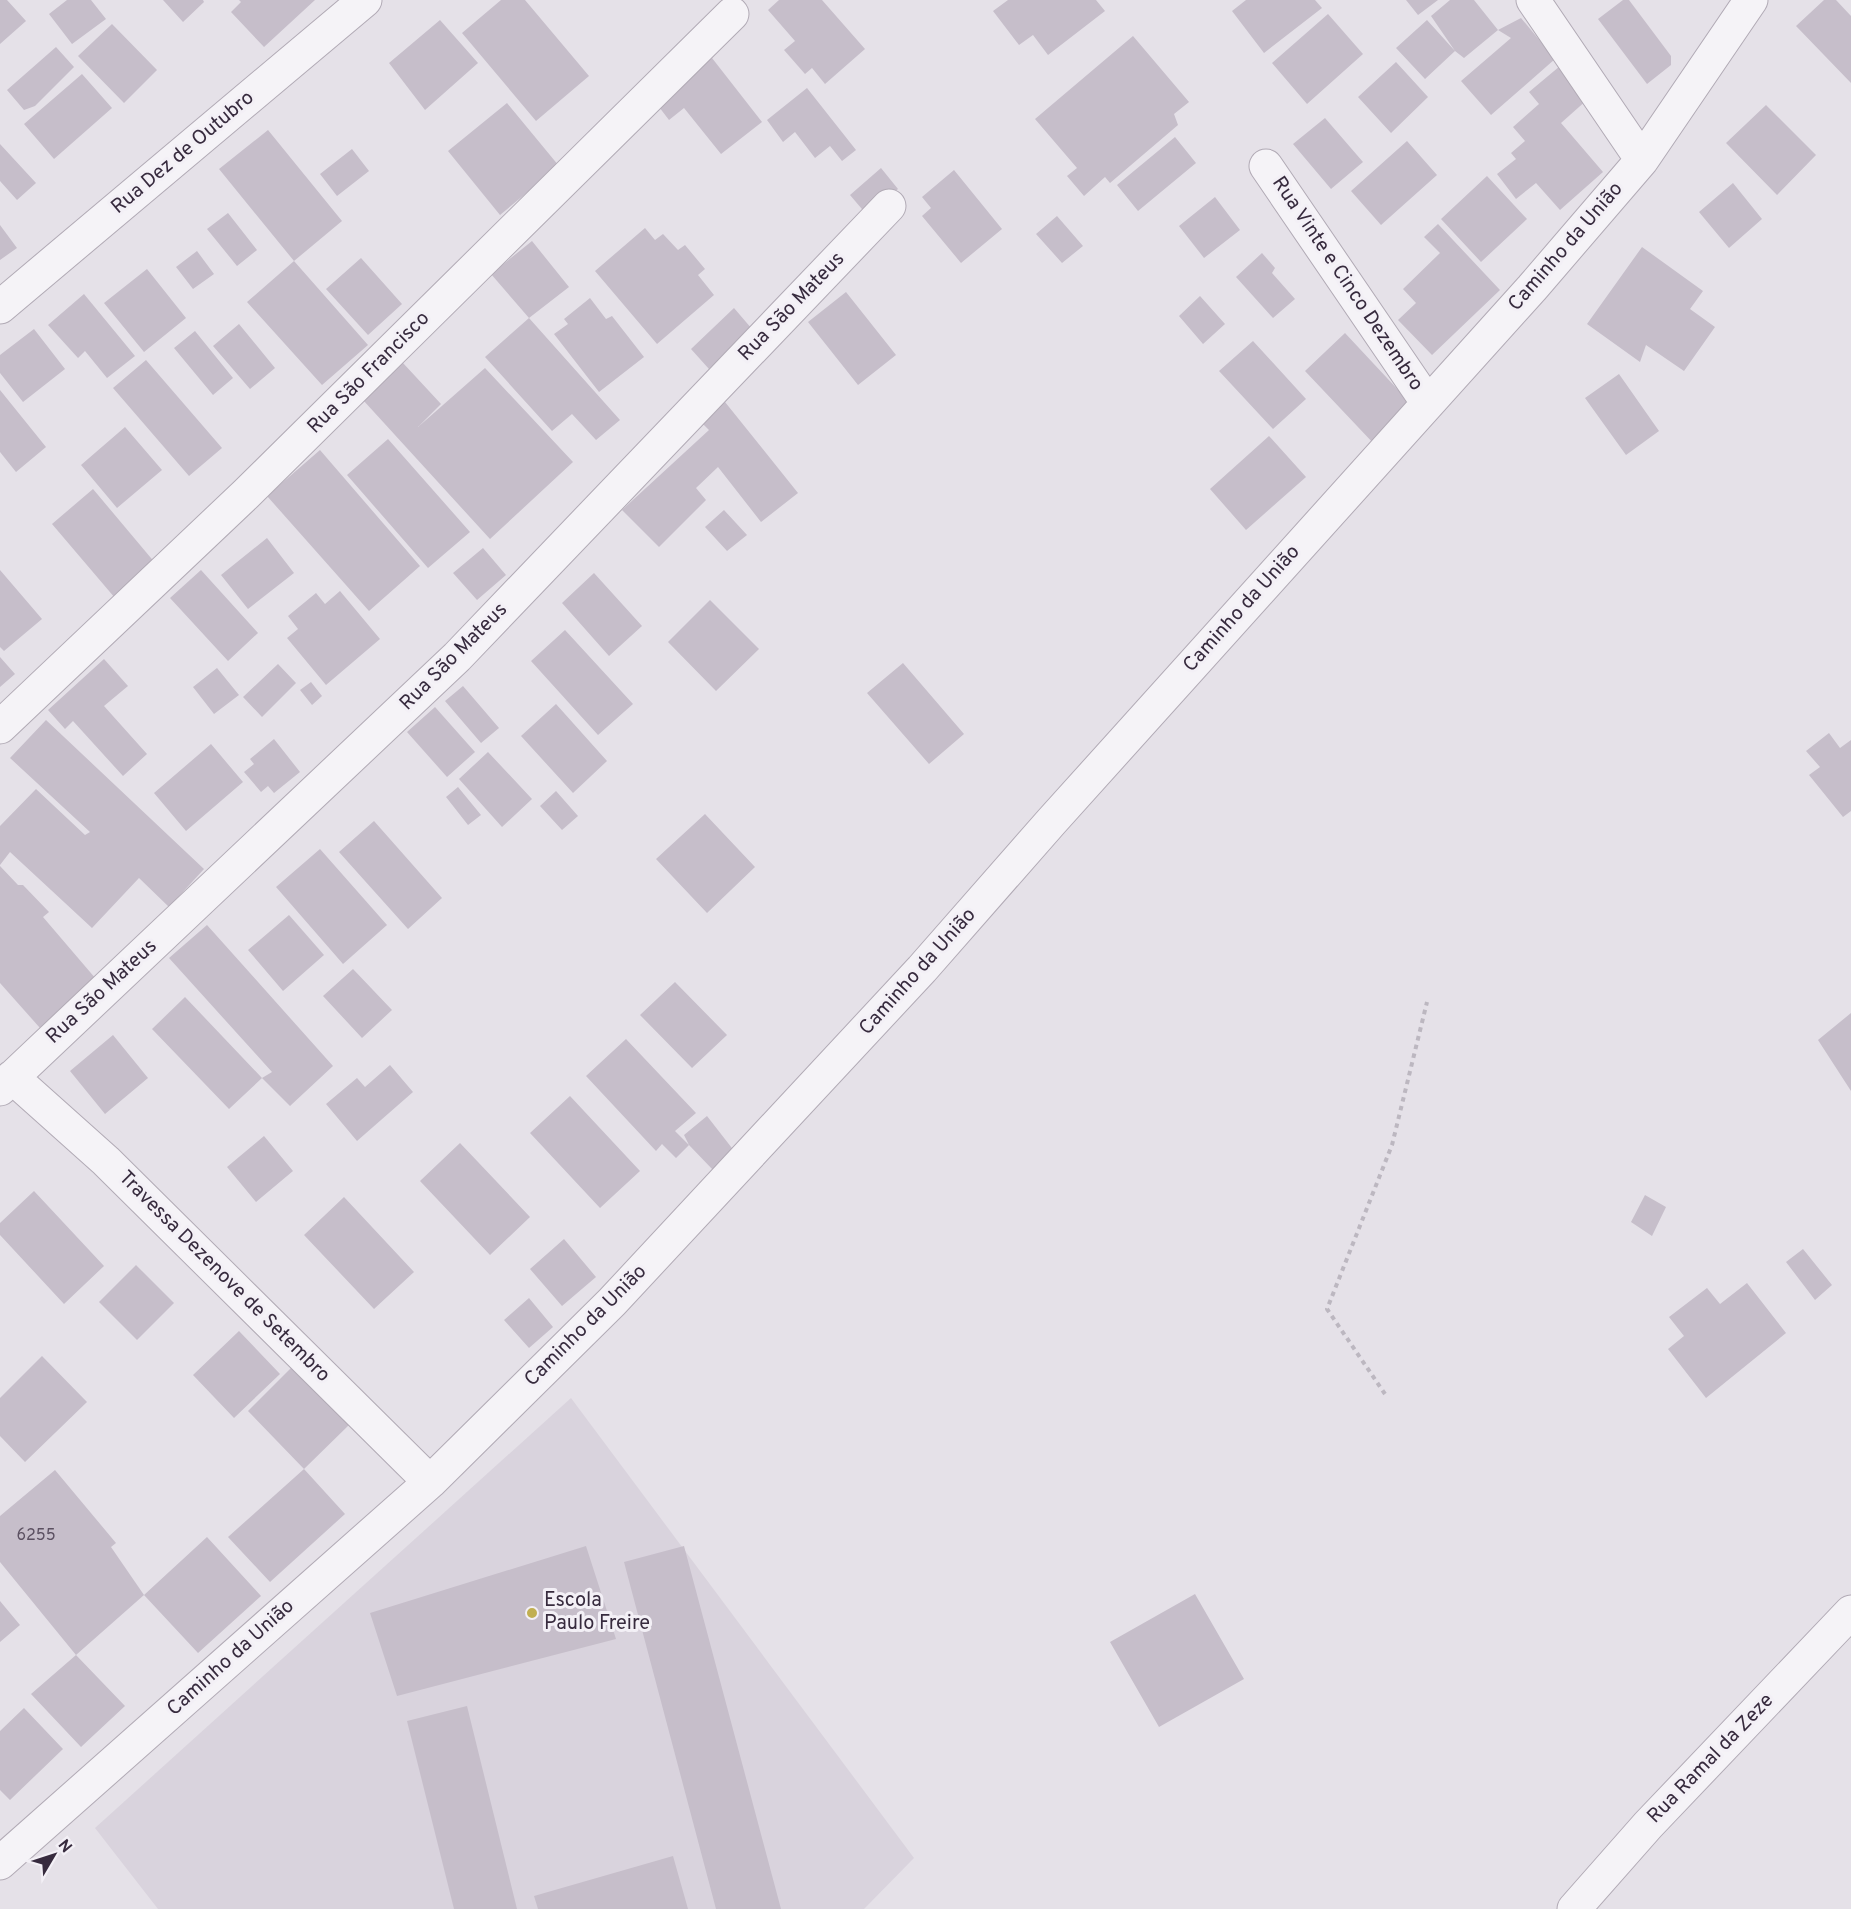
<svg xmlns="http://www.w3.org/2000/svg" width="1851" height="1909" viewBox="0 0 1851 1909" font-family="Overpass,sans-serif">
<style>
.built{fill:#d9d3dd}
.building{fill:#c6beca}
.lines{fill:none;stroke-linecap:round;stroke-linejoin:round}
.minor-casing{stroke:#b1aab5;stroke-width:35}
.path{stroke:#bcb7c0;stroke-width:4;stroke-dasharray:4.5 4.5;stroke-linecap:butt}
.minor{stroke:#f5f3f7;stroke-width:33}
.poi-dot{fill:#c1af51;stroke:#f3f0f6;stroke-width:2}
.labels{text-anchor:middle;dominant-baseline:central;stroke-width:6;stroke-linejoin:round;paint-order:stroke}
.number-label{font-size:16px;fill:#5b5061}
.street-label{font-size:20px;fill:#372b3e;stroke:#f3f0f6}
.poi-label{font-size:20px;fill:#372b3e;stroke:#f3f0f6;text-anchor:start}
</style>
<rect width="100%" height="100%" fill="#e5e1e8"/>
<!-- built -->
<path class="built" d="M571,1398L914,1858L864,1909H158L95,1828Z"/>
<!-- building -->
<path class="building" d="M0,0H7L26,21L0,44Z
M67,0H91L106,19L72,44L49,14Z
M163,0H203L204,2L183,22Z
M239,0H315L264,47L231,12L241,2Z
M501,0H525L589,76L536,121L462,33Z
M779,0H822L865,49L825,84L812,68L805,74L784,50L795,41L768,10Z
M1008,0H1096L1105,11L1048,55L1033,35L1019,45L993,11Z
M1246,0H1315L1322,8L1264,53L1232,11Z
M1406,0H1438L1418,15Z
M1450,0H1474L1498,30L1464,58L1455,51L1431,16Z
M1623,0H1629L1671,56V65L1647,84L1598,19Z
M1824,0H1836L1851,16V83L1796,26Z
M1328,14L1363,54L1307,104L1272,63Z
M1521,18L1555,59L1491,115L1461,81L1511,38L1498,30Z
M440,20L478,63L425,110L389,63Z
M1427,20L1455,51L1425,79L1396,48Z
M112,24L157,70L124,103L78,56Z
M1133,36L1189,102L1174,114L1178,125L1110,183L1105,177L1084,196L1067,176L1077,168L1035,119Z
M56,47L74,67L35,106L24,110L7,90Z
M712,58L762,122L721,154L684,108L669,120L656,103Z
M1396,62L1428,97L1391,133L1358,97Z
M1560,66L1588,99L1561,123L1603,172L1560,210L1536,183L1516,199L1497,174L1516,159L1511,153L1525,141L1513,127L1539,104L1529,92Z
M82,74L112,108L54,159L24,124Z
M807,88L856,150L842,161L830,146L815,158L795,132L783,142L767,120Z
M507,103L559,166L500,215L448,151Z
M1766,105L1816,155L1777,195L1726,143Z
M1325,118L1363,162L1331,189L1293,144Z
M268,130L342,221L294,261L219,169Z
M1175,137L1196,163L1138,211L1117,185Z
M1407,141L1437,175L1381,225L1351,191Z
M0,144L36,183L17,200L0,181Z
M352,149L369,171L337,196L320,174Z
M881,168L898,189L867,215L850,195Z
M954,170L1002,229L961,263L922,216L931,208L922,197Z
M1487,176L1527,219L1481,262L1441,219Z
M1733,183L1762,219L1729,248L1699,212Z
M1215,197L1240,230L1204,258L1179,226Z
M228,213L257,250L237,266L207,229Z
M1057,216L1083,246L1062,263L1036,234Z
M1438,224L1500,290L1432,355L1398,320L1416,303L1403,289L1440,253L1424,237Z
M0,225L17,248L0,260Z
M645,228L655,240L663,234L678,250L685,245L705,269L698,275L714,295L657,344L595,271Z
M532,241L569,287L529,318L491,274Z
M1642,247L1703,291L1690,309L1715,327L1684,371L1646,345L1640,362L1587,324Z
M197,251L214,274L193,289L176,267Z
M1262,253L1275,268L1272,273L1295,299L1273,318L1236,277Z
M361,258L402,304L368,335L326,289Z
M294,261L368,345L322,385L247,302Z
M147,269L186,318L144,352L104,303Z
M846,292L896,355L858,385L808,322Z
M84,294L135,356L107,378L85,351L78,358L48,325Z
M1200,296L1225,324L1203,344L1179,316Z
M590,298L606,319L612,316L644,357L599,392L554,334L568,324L564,319Z
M734,308L752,329L709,369L691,349Z
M529,318L620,420L596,440L572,414L552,431L485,357Z
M239,324L275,368L250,389L213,346Z
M34,329L65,369L23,402L0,373V355Z
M195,331L233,378L213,395L174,348Z
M1345,333L1415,408L1375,445L1305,371Z
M1253,341L1306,399L1273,429L1219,371Z
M146,360L222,448L189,476L113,388Z
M403,363L441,404L418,427L485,368L573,462L490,539L363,400Z
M1619,374L1659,431L1626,455L1585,398Z
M0,390L46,447L16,472L0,452Z
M725,402L798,493L761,522L718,467L696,488L706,500L659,547L622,510L709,430L700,421Z
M125,427L162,470L117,508L81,465Z
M1269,436L1306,477L1246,530L1210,489Z
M388,439L470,532L428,568L347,475Z
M320,450L420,566L369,611L267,496Z
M93,489L156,564L115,598L52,524Z
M724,510L747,535L727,551L705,527Z
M267,538L294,573L248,609L221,575Z
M483,548L506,575L477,600L453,573Z
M0,570L42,619L4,651L0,647Z
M201,570L258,633L228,661L170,598Z
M594,573L642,626L609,656L562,603Z
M340,591L380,639L326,685L287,638L298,629L288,616L316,593L325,604Z
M710,600L759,649L716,691L668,642Z
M565,630L633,704L598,735L531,661Z
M0,657L15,674L0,687Z
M104,659L128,686L104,706L147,754L123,776L73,721L65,729L48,710Z
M903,663L964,734L929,764L867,693Z
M278,664L296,683L262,717L243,697Z
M217,668L239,695L214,714L193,687Z
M311,682L322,696L312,705L300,690Z
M463,686L499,728L481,743L445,701Z
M556,704L607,761L573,793L521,736Z
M435,707L475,752L447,777L407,732Z
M46,720L204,869L169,907L139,878L92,928L10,852L0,865V826L36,789L85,835L90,832L10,758Z
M1829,733L1840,748L1851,740V811L1843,817L1809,775L1820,767L1806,751Z
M274,739L300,772L274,793L268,786L261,792L244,772L254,764L250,759Z
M211,744L243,782L186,831L154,793Z
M488,752L532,799L502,827L459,779Z
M458,787L481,815L468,825L446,797Z
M556,791L578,816L562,830L540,806Z
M705,814L755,867L707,913L656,859Z
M374,821L442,898L408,929L339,852Z
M320,849L387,925L343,964L276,887Z
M0,866L18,885H23L49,912L43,917L96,979L40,1028L0,983Z
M289,915L324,955L283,991L248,950Z
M207,925L333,1066L290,1106L262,1078L272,1072L169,958Z
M353,969L392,1010L362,1038L323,996Z
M675,982L727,1035L692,1068L640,1015Z
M185,997L262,1078L229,1109L152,1029Z
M1851,1013V1091L1818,1040Z
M113,1035L148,1078L105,1114L70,1071Z
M626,1039L696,1113L675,1131L689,1145L684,1135L707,1116L735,1152L713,1170L689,1145L676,1158L662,1144L656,1151L586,1076Z
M390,1065L413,1092L357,1141L326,1104L357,1078L365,1087Z
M570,1096L640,1171L600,1208L530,1133Z
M264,1136L293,1171L256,1202L227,1167Z
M460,1143L530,1217L490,1255L420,1181Z
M34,1191L104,1266L64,1304L0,1235V1223Z
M1645,1195L1666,1207L1652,1236L1631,1222Z
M344,1197L414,1272L374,1309L304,1235Z
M564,1239L596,1277L562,1306L530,1269Z
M1803,1249L1832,1285L1815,1300L1786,1262Z
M136,1265L174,1303L137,1340L99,1302Z
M1747,1283L1786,1333L1706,1398L1668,1349L1684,1336L1669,1317L1707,1288L1720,1304Z
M529,1298L553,1327L529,1348L504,1320Z
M239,1331L280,1374L234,1418L193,1375Z
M42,1356L87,1402L25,1462L0,1436V1398Z
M294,1365L350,1424L304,1469L248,1411Z
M304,1469L345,1514L270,1582L228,1537Z
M55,1470L116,1543L111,1547L144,1595L207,1537L261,1596L198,1653L144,1595L76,1655L0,1562V1516Z
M586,1546L616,1639L397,1696L370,1613Z
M684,1546L781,1909H716L624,1562Z
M1195,1594L1244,1679L1159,1727L1110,1642Z
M0,1601L20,1625L0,1642Z
M76,1655L125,1706L81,1747L31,1694Z
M467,1706L517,1909H454L407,1721Z
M24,1708L63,1749L10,1800L0,1790V1731Z
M673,1856L688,1909H538L534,1896Z"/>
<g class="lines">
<defs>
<path id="minor" d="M1533,0L1642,160
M1266,166L1427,402
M0,307L365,0
M0,727L246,494L732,14
M12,1077L106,1161L430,1482
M0,1089L457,657L889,206
M0,1863L430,1482L612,1302L922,969L1051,822L1532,288L1642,160L1751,0
M1574,1909L1648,1825L1851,1612"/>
</defs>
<!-- minor casing -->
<use href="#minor" class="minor-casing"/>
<!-- path -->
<path class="path" d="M1385,1394L1327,1309L1392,1145L1427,1002"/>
<!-- minor -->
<use href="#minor" class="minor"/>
</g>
<!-- markers -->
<circle class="poi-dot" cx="532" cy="1613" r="6"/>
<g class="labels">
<!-- number labels -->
<g class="number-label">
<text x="36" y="1536">6255</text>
</g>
<!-- street labels -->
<g class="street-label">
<text transform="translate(183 153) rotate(-40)">Rua Dez de Outubro</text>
<text transform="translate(1566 247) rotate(-49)">Caminho da União</text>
<text transform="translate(1347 284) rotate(56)">Rua Vinte e Cinco Dezembro</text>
<text transform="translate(792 307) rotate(-46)">Rua São Mateus</text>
<text transform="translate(369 373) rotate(-45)">Rua São Francisco</text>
<text transform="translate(1242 609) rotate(-48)">Caminho da União</text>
<text transform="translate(454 657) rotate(-45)">Rua São Mateus</text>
<text transform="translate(918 972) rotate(-48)">Caminho da União</text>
<text transform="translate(102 992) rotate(-43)">Rua São Mateus</text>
<text transform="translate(224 1277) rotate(45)">Travessa Dezenove de Setembro</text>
<text transform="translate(586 1326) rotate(-45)">Caminho da União</text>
<text transform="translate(231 1658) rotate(-42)">Caminho da União</text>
<text transform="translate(1711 1759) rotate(-46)">Rua Ramal da Zeze</text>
</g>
<!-- poi labels -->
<g class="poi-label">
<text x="544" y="1601">Escola<tspan x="544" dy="23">Paulo Freire</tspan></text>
</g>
</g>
<!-- north arrow -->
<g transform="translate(54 1855) rotate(51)" stroke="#f3f0f6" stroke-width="4.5" paint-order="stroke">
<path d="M0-4.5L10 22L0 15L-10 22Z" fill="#372b3e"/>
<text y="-9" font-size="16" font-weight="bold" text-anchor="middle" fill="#372b3e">N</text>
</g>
</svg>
